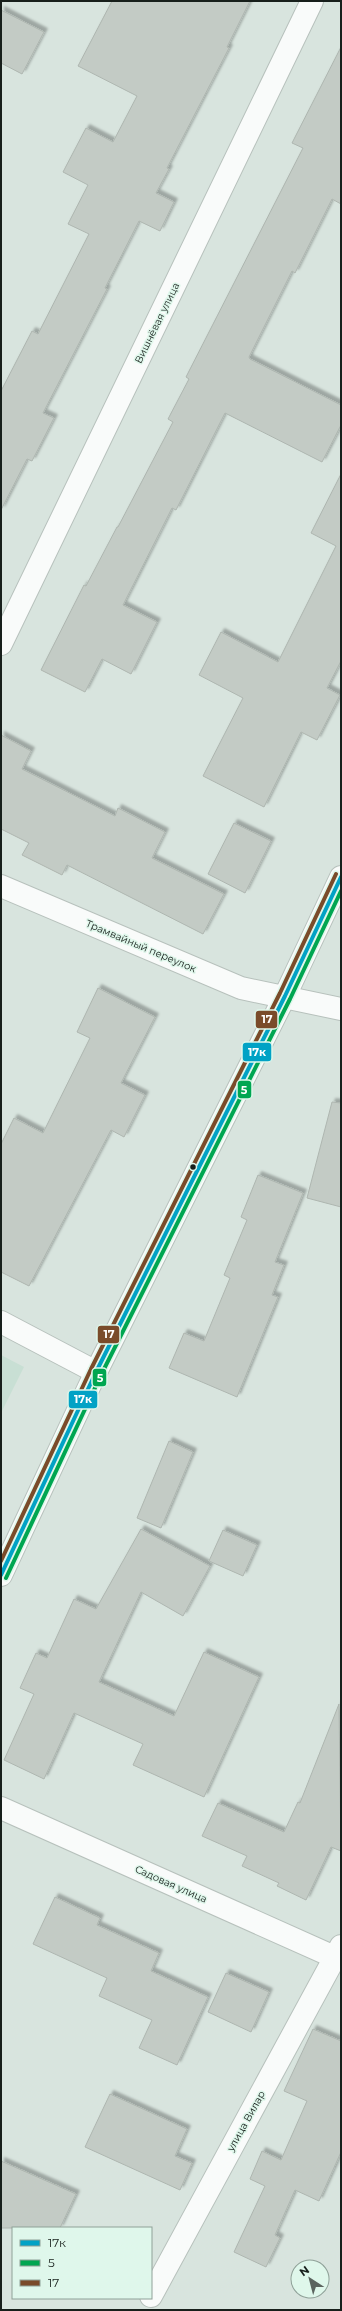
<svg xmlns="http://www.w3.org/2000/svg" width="342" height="2311" viewBox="0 0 342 2311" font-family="Montserrat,sans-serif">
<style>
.built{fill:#c8dfd4}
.building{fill:#c3cbc5;stroke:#aeb6b0;filter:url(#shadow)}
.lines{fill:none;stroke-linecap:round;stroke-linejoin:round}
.minor-casing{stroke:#b7c1bc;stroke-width:24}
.secondary-casing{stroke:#b7c1bc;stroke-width:24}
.primary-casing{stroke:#b7c1bc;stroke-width:24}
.minor{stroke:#f9fbfa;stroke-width:22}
.secondary{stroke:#f9fbfa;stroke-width:22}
.primary{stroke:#f9fbfa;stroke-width:22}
.bus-1-casing{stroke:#dff7eb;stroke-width:7}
.bus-2-casing{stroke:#dff7eb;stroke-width:7}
.bus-3-casing{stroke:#dff7eb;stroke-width:7}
.bus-1{stroke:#01a2c5;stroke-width:4}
.bus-2{stroke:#00a651;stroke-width:4}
.bus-3{stroke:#7a4b2a;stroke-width:4}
.bus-dot{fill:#171f1b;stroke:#dff7eb;stroke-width:1.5}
.labels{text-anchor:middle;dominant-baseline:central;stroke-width:3;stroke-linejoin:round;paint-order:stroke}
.street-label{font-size:10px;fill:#171f1b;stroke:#dff7eb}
.line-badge{stroke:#dff7eb;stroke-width:1.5}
.badge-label{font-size:11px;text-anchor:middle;font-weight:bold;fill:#fff}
</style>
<defs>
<filter id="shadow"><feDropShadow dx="3.5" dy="-3.5" stdDeviation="1" flood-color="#0004"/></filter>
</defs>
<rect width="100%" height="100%" fill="#d8e4de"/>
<!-- built -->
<path class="built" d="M1,1355L24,1367L1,1413Z"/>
<!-- building -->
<path class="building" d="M112,1H250L227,47L229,48L167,168L169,169L156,193L174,202L160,231L139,221L105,288L107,289L43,413L54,418L32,461L27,459L1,510V391L32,331L38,334L89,234L68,224L88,185L63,172L86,128L113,142L137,96L78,66Z
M1,10L44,32L22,74L1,63Z
M341,47V204L332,199L295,273L292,271L249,357L250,359L341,405V425L322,462L225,413L176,510L172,508L123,605L157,622L131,674L102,659L85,692L41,670L84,585L86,586L117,527H118L173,422L168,419L189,379L186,377L303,148L292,143Z
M341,474V661L327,688L340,695L317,740L301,732L264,807L203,776L243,698L199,675L221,632L278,662L336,546L311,533Z
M1,735L31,751L22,769L115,816L118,808L165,832L152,858L224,894L203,934L67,865L62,875L22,855L29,843L1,829Z
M234,823L271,841L245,893L208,874Z
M98,988L155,1017L121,1083L145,1095L124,1137L111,1130L29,1286L1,1272V1144L14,1118L43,1133L90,1038L77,1032Z
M332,1102L341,1103V1207L307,1198Z
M258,1175L303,1193L275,1262L284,1265L272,1295L278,1297L237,1397L169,1368L184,1333L204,1341L230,1278L224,1275L247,1220L241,1217Z
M169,1441L193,1452L161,1528L137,1518Z
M141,1529L210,1566L183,1616L141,1592L99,1682L174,1716L204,1652L259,1677L204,1797L133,1765L143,1744L74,1713L44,1779L4,1760L34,1694L20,1688L36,1653L47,1658L74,1599L96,1609Z
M223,1530L257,1545L243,1576L209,1561Z
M339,1704L341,1851L331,1847L306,1900L277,1886L279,1883L242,1866L247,1856L202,1836L218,1803L284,1832L298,1802L300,1803Z
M55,1897L100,1918L97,1925L159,1953L151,1971L208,1997L177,2065L139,2048L152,2020L99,1996L107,1978L33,1944Z
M226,1973L269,1992L251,2032L208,2012Z
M313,2029L341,2041V2152L319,2201L295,2190L275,2235L280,2238L266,2267L234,2252L265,2186L250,2179L262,2151L281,2160L307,2101L284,2091Z
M110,2094L187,2129L175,2156L192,2163L180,2190L85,2147Z
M1,2161L76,2194L60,2228H1Z"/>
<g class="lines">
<defs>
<path id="minor" d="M1,644L312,1
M1,886L241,988L341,1009
M1,1322L96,1372
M151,2296L341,1946"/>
<path id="secondary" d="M1,1808L341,1960"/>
<path id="primary" d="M1,1575L96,1372L285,996L341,877"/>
</defs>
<!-- minor casing -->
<use href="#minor" class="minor-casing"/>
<!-- secondary casing -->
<use href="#secondary" class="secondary-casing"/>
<!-- primary casing -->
<use href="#primary" class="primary-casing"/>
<!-- minor -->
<use href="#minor" class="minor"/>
<!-- secondary -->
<use href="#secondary" class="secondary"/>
<!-- primary -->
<use href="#primary" class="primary"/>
<defs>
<path id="bus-1" d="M1,1575L96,1372L285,996L341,877"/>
<path id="bus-2" d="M6,1578L101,1375L290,999L341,891"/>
<path id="bus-3" d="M1,1561L91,1369L280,993L336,874"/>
</defs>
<!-- bus-1 casing -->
<use href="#bus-1" class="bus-1-casing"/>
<!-- bus-2 casing -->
<use href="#bus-2" class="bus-2-casing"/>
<!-- bus-3 casing -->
<use href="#bus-3" class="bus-3-casing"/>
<!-- bus-1 -->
<use href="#bus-1" class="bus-1"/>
<!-- bus-2 -->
<use href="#bus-2" class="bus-2"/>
<!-- bus-3 -->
<use href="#bus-3" class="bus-3"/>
</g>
<!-- markers -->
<circle class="bus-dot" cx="193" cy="1167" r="3.5"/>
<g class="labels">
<!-- street labels -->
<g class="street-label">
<text transform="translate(157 323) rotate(-64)">Вишнёвая улица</text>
<text transform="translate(141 946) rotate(23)">Трамвайный переулок</text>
<text transform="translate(171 1884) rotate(24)">Садовая улица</text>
<text transform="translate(246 2121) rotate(-61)">улица Вилар</text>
</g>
</g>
<g class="line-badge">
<rect x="255" y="1010" width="23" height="19" rx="4" fill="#7a4b2a"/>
<rect x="242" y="1042" width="30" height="20" rx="4" fill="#01a2c5"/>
<rect x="237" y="1080" width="15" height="19" rx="4" fill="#00a651"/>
<rect x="97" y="1325" width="23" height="19" rx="4" fill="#7a4b2a"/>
<rect x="92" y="1368" width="15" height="19" rx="4" fill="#00a651"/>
<rect x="68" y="1390" width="30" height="19" rx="4" fill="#01a2c5"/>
</g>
<g class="badge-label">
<text x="267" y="1023">17</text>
<text x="257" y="1056">17к</text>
<text x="244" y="1094">5</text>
<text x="109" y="1338">17</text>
<text x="100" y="1382">5</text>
<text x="83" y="1403">17к</text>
</g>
<!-- border -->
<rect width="342" height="2311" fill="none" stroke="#171f1b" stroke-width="4"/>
<!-- legend -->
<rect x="12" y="2227" width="140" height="72" fill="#dff7eb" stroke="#8fa198"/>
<rect x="20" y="2240" width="20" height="6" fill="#01a2c5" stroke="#8fa198"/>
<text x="48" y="2247" font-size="12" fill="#171f1b">17к</text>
<rect x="20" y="2260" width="20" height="6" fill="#00a651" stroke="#8fa198"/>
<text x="48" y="2267" font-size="12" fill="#171f1b">5</text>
<rect x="20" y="2280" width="20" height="6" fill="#7a4b2a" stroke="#8fa198"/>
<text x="48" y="2287" font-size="12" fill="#171f1b">17</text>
<!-- north arrow -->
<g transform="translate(310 2279) rotate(324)"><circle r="19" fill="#dff7eb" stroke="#8fa198"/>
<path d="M0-3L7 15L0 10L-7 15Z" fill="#5b645f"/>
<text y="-6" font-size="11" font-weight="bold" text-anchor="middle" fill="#171f1b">N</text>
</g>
</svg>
